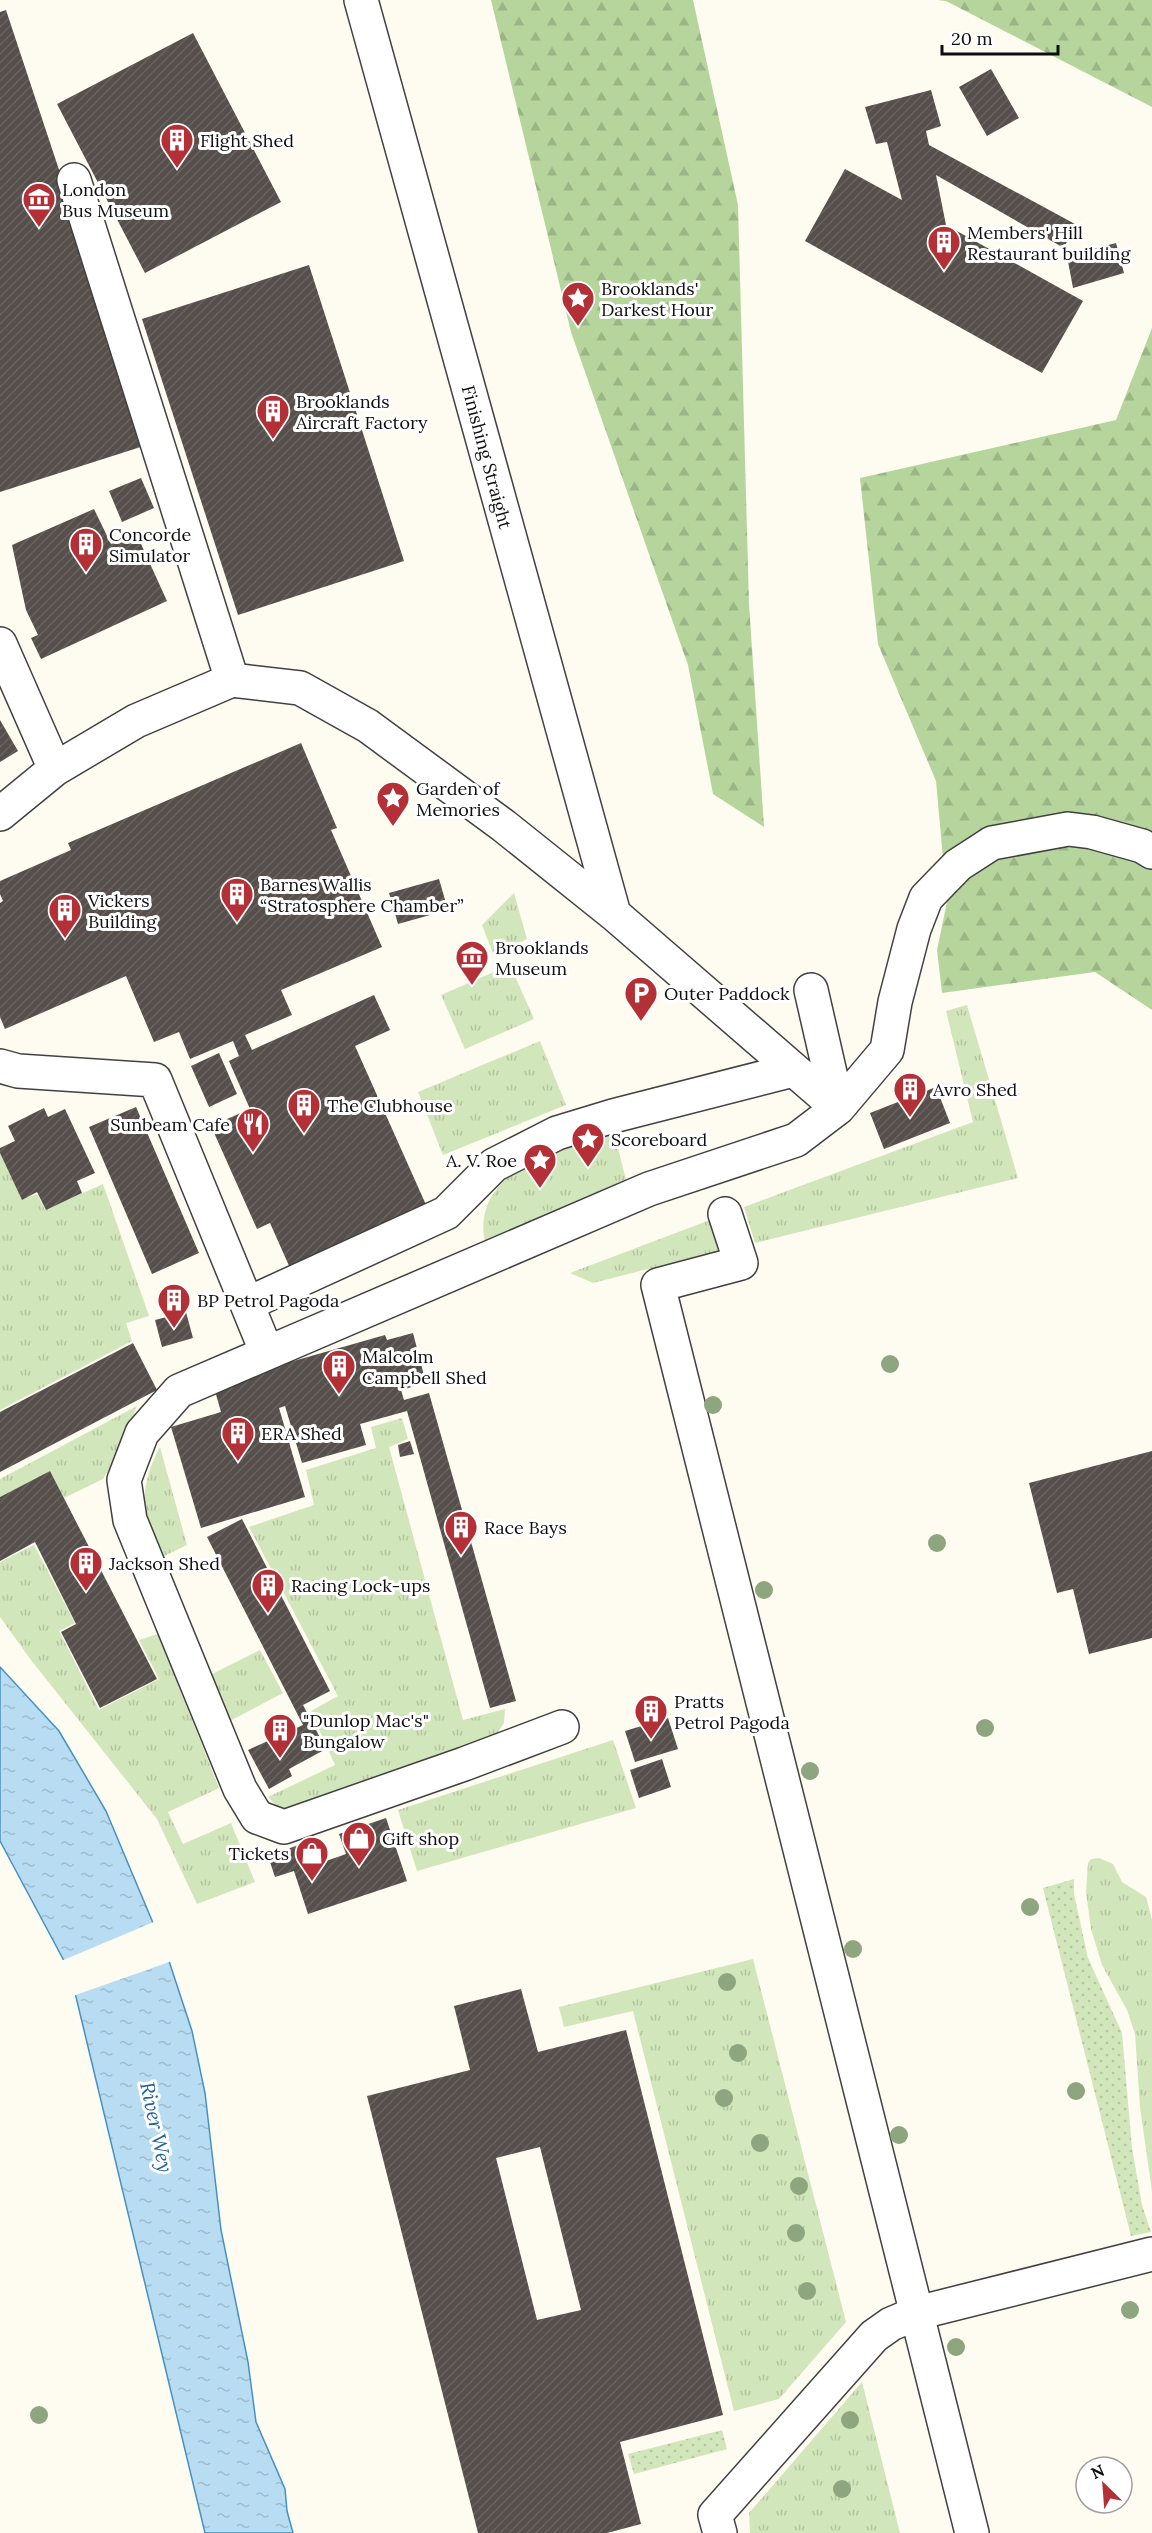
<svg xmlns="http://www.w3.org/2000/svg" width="1152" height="2533" viewBox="0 0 1152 2533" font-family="Lora,serif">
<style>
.grass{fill:url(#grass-tufts)}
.forest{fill:url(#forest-firs)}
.garden{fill:url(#garden-dots)}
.water{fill:url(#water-ripples);stroke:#4491c3;stroke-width:1.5}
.pier{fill:#fefbf0}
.building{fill:url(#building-hatch);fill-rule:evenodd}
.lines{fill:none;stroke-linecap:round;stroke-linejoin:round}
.minor-casing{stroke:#414141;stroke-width:36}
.minor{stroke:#fff;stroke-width:33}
.tree{fill:#8da67f}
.labels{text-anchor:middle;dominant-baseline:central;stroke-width:6;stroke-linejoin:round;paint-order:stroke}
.poi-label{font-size:18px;fill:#0e0e0e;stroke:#fff;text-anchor:start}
.street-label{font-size:18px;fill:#0e0e0e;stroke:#fff}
.water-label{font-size:20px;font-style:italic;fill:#206396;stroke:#fff}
</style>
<defs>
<pattern id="grass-tufts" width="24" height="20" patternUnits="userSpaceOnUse" patternTransform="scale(1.5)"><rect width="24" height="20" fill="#d2e6bb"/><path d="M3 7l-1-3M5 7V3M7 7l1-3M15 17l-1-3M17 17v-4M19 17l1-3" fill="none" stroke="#b3c4a0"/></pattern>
<pattern id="forest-firs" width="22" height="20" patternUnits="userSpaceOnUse" patternTransform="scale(1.5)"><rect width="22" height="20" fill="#b6d59c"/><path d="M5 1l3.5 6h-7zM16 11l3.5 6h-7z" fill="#9bb685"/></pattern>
<pattern id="garden-dots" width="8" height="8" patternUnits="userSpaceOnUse" patternTransform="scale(1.5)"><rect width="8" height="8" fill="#d2e6bb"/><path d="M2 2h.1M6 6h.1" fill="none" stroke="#b3c4a0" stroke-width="1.8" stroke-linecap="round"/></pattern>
<pattern id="water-ripples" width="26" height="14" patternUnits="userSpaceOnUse" patternTransform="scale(1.5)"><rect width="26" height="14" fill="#b8dcf1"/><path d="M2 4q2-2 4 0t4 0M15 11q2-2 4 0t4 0" fill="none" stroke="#9dbccd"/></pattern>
<pattern id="building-hatch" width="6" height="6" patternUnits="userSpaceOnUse" patternTransform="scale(1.5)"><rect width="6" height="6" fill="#564f4b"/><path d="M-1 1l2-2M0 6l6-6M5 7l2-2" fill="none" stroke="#696461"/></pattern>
</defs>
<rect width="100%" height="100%" fill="#fefbf0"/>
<!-- grass -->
<path class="grass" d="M514,893L527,939L494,956L482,925Z
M510,965L534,1019L465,1049L441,995Z
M967,1005L1018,1178L755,1243L744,1207L973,1122L946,1011Z
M540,1041L566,1105L443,1155L418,1092Z
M613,1128L626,1180L485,1242C470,1172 562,1145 613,1128Z
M0,1153L22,1199L37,1194L45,1210L103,1184L149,1316L126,1323L132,1341L0,1410Z
M710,1220L718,1251L593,1283L570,1273Z
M137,1406L117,1456L103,1479L64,1498L50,1471L0,1497V1479Z
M402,1418L408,1439L389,1447L463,1720L505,1709L504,1723L496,1735L300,1817L279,1809L268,1797L335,1765L311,1711L338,1696L249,1527L314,1505L306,1470L376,1448L371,1427Z
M160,1447L187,1545L162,1557C157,1546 150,1534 147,1522C140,1497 148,1468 160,1447Z
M34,1545L75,1623L59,1631L99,1710L159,1679L139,1640L158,1634L219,1788L168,1812L183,1844L231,1823L255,1882L197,1904L157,1819L31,1660L0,1617V1562Z
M260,1650L283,1693L228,1722L210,1675Z
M613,1740L636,1808L417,1871L398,1810Z
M1099,1858L1113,1864L1122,1882L1146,1897L1152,1920V2192L1140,2107L1135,2034L1127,2010L1102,1965L1091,1929L1086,1892L1088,1863L1091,1859Z
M753,1959L846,2322L779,2399L734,2411L633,2011L564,2027L559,2007Z
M862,2382L900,2533H750L749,2513Z"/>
<!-- forest -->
<path class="forest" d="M491,0H693L738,205L749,604L764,827L713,794L688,665L571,332Z
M937,0H1152V107L946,1Z
M1152,328V1010L1095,972L942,993L937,950L947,902L936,781L878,644L860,478L1116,420Z"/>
<!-- garden -->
<path class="garden" d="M1074,1879V1894L1088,1958L1122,2033L1132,2148L1142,2205L1151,2232L1131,2236L1043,1888Z
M722,2430L727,2449L634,2474L628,2454Z"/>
<!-- water -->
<path class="water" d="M0,1667L59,1731L106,1811L169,1961L192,2031L205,2093L221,2230L248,2362L256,2422L285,2489L287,2511L293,2533H205L70,1972L0,1841Z"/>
<!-- pier -->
<path class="pier" d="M156,1921L172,1961L73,1996L67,1974L61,1961Z"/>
<!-- building -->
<path class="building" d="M6,10L150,444L0,492V12Z
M193,33L281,202L145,273L57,104Z
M991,69L1019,118L987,136L959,87Z
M931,90L941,126L926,131L929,145L1075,224L1064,248L936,175L946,225L1083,301L1042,373L805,241L845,169L902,200L887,142L876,144L865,107Z
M1116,243L1124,273L1073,288L1067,256Z
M309,265L404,561L238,615L142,319Z
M141,478L154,508L122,522L109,491Z
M94,509L111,544L136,533L167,601L41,659L31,638L38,635L26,610L12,545Z
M0,720L18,751L0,762Z
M301,743L337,828L331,830L382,947L281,990L292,1015L245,1035L252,1050L374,995L390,1030L355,1046L427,1207L290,1268L270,1223L257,1229L211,1126L250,1109L229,1061L239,1056L233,1041L190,1059L179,1032L154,1042L126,976L5,1029L0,1017V903L3,901L0,894V881L71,850L68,843Z
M439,879L448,910L398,924L389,893Z
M219,1053L237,1094L209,1107L191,1066Z
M936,1087L950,1123L884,1149L870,1113Z
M136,1107L199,1253L152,1274L89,1127Z
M44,1108L48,1117L65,1109L95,1173L77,1181L82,1193L46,1210L37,1192L22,1200L0,1153V1148L15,1141L8,1126Z
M186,1312L193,1338L162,1347L155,1320Z
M413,1333L426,1383L401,1390L404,1400L429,1393L516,1701L490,1708L407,1411L360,1424L366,1445L302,1463L285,1406L279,1408L305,1497L201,1528L171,1427L221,1412L213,1384L385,1335L387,1340Z
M133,1343L157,1390L0,1472V1412Z
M410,1441L414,1454L400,1457L398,1445Z
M1152,1451V1638L1089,1654L1073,1589L1057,1593L1029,1483Z
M50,1471L157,1679L100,1708L61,1632L76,1624L35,1542L0,1561V1497Z
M242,1519L330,1691L303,1705L326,1749L289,1769L292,1776L269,1789L248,1750L303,1725L207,1537Z
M668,1718L678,1749L635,1762L625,1731Z
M662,1759L671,1787L639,1798L630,1770Z
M386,1818L407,1881L308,1914L294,1871L275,1877L268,1856L304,1843L312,1866L346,1854L339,1834Z
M521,1989L538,2052L626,2030L723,2415L620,2442L641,2524L607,2533H478L367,2096L470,2070L454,2006ZM540,2147L581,2310L537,2320L496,2158Z"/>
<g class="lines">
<defs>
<path id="minor" d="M361,0L614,914
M74,180L232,680
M0,644L55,769
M0,814L55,769L136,721L232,680L300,688L368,726L504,826L614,914L838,1108
M811,990L838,1108
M0,1066L18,1071L155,1080L267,1353
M725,1214L741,1263L658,1285L972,2533
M247,1304L446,1213L494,1165L557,1133L613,1116L793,1070
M562,1727L464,1764L284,1827L257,1817L240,1789L130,1520L124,1480L142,1433L179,1391L649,1189L796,1140L838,1108L887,1050L895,1002L914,929L926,898L958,865L992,843L1068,829L1092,832L1142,846L1152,852
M720,2533L715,2515L874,2336L891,2324L917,2313L1152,2254"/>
</defs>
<!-- minor casing -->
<use href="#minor" class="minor-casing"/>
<!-- minor -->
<use href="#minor" class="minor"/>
</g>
<!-- trees -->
<g class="tree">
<circle cx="890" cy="1364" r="9"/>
<circle cx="713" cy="1405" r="9"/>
<circle cx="937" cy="1543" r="9"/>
<circle cx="764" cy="1590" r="9"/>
<circle cx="985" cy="1728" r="9"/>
<circle cx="810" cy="1771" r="9"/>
<circle cx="1030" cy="1907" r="9"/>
<circle cx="853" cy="1949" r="9"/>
<circle cx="727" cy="1982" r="9"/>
<circle cx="738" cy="2053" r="9"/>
<circle cx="1076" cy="2091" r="9"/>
<circle cx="724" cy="2098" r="9"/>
<circle cx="899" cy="2135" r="9"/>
<circle cx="760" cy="2143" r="9"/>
<circle cx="799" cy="2186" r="9"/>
<circle cx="796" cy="2233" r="9"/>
<circle cx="807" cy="2291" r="9"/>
<circle cx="1130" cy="2310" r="9"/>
<circle cx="956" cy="2347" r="9"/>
<circle cx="39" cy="2415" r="9"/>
<circle cx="850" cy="2420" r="9"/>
<circle cx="842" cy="2489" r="9"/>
</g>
<!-- icons -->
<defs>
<symbol id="building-pin" viewBox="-11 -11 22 30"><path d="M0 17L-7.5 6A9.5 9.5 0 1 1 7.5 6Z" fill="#b33037" stroke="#fff"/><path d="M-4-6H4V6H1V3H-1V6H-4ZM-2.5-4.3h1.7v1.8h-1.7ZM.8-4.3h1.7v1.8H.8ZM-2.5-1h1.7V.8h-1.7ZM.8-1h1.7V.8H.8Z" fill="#fff"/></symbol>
<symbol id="museum-pin" viewBox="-11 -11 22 30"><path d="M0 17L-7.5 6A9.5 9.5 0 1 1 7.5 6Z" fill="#b33037" stroke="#fff"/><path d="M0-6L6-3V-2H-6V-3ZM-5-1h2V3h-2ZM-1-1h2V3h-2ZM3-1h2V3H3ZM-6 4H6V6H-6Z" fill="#fff"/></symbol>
<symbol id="sight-pin" viewBox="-11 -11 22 30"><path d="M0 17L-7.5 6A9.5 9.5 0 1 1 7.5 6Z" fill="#b33037" stroke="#fff"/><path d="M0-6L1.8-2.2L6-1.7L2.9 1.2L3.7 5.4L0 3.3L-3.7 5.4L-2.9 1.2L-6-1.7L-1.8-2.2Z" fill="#fff"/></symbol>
<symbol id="parking-pin" viewBox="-11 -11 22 30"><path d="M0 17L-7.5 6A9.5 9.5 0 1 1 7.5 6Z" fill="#b33037" stroke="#fff"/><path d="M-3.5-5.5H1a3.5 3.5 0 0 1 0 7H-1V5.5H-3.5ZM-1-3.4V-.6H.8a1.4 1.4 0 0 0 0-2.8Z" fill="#fff"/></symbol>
<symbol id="restaurant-pin" viewBox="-11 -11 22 30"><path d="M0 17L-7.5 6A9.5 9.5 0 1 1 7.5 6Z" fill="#b33037" stroke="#fff"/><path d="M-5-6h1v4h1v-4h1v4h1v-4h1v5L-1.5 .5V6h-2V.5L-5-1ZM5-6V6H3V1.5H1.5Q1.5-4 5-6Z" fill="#fff"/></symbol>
<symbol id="shop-pin" viewBox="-11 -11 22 30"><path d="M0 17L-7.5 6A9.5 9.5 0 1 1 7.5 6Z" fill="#b33037" stroke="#fff"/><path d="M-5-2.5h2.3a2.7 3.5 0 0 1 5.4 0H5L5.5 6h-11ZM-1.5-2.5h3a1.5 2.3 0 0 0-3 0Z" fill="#fff"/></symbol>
</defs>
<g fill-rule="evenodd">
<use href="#building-pin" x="158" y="121" width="38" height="52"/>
<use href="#museum-pin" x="20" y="180" width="38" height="52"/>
<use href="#building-pin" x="925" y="223" width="38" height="52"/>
<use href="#sight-pin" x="559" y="279" width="38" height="52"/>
<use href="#building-pin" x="254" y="392" width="38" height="52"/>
<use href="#building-pin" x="67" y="525" width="38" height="52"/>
<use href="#sight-pin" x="374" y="779" width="38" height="52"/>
<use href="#building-pin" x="218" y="875" width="38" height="52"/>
<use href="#building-pin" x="46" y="891" width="38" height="52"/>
<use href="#museum-pin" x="453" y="938" width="38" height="52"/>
<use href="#parking-pin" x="622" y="974" width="38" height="52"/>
<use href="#building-pin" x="891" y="1070" width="38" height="52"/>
<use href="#building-pin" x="285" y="1086" width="38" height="52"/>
<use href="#restaurant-pin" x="234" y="1105" width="38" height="52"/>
<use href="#sight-pin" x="569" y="1120" width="38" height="52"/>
<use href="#sight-pin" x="521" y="1141" width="38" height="52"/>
<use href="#building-pin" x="155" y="1281" width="38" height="52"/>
<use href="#building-pin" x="320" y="1347" width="38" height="52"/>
<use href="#building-pin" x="219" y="1414" width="38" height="52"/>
<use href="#building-pin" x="442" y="1508" width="38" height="52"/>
<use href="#building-pin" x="67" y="1544" width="38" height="52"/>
<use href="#building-pin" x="249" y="1566" width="38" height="52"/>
<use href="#building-pin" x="632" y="1692" width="38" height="52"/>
<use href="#building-pin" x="261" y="1711" width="38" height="52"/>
<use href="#shop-pin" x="340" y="1819" width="38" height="52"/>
<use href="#shop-pin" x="293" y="1834" width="38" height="52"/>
</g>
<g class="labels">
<!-- poi labels -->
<g class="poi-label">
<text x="200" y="140">Flight Shed</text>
<text x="62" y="189">London<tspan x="62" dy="21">Bus Museum</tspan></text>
<text x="967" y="232">Members' Hill<tspan x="967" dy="21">Restaurant building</tspan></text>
<text x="601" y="288">Brooklands'<tspan x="601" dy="21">Darkest Hour</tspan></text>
<text x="296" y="401">Brooklands<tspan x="296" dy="21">Aircraft Factory</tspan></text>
<text x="109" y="534">Concorde<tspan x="109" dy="21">Simulator</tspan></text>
<text x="416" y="788">Garden of<tspan x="416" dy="21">Memories</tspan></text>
<text x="260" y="884">Barnes Wallis<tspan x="260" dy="21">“Stratosphere Chamber”</tspan></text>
<text x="88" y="900">Vickers<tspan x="88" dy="21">Building</tspan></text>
<text x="495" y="947">Brooklands<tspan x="495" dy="21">Museum</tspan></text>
<text x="664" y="993">Outer Paddock</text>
<text x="933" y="1089">Avro Shed</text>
<text x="327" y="1105">The Clubhouse</text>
<text x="230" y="1124" text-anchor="end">Sunbeam Cafe</text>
<text x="611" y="1139">Scoreboard</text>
<text x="517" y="1160" text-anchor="end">A. V. Roe</text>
<text x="197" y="1300">BP Petrol Pagoda</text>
<text x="362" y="1356">Malcolm<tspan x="362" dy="21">Campbell Shed</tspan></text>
<text x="261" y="1433">ERA Shed</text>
<text x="484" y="1527">Race Bays</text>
<text x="109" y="1563">Jackson Shed</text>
<text x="291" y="1585">Racing Lock-ups</text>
<text x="674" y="1701">Pratts<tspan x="674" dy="21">Petrol Pagoda</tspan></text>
<text x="303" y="1720">"Dunlop Mac's"<tspan x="303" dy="21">Bungalow</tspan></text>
<text x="382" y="1838">Gift shop</text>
<text x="289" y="1853" text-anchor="end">Tickets</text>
</g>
<!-- street labels -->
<g class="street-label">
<text transform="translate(487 457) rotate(75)">Finishing Straight</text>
</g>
<!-- water labels -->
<g class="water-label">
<text transform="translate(157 2127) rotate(78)">River Wey</text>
</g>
</g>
<!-- north arrow -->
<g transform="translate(1104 2485) rotate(335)"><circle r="28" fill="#ffffff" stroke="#9f9f9f" stroke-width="1.5"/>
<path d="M0-4.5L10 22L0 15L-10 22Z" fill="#b33037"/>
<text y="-9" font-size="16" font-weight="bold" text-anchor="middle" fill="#0e0e0e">N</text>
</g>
<!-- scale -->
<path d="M942 45v9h116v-9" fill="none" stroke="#0e0e0e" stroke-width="3"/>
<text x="951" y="45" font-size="18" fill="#0e0e0e" stroke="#ffffff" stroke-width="4.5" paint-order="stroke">20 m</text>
</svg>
